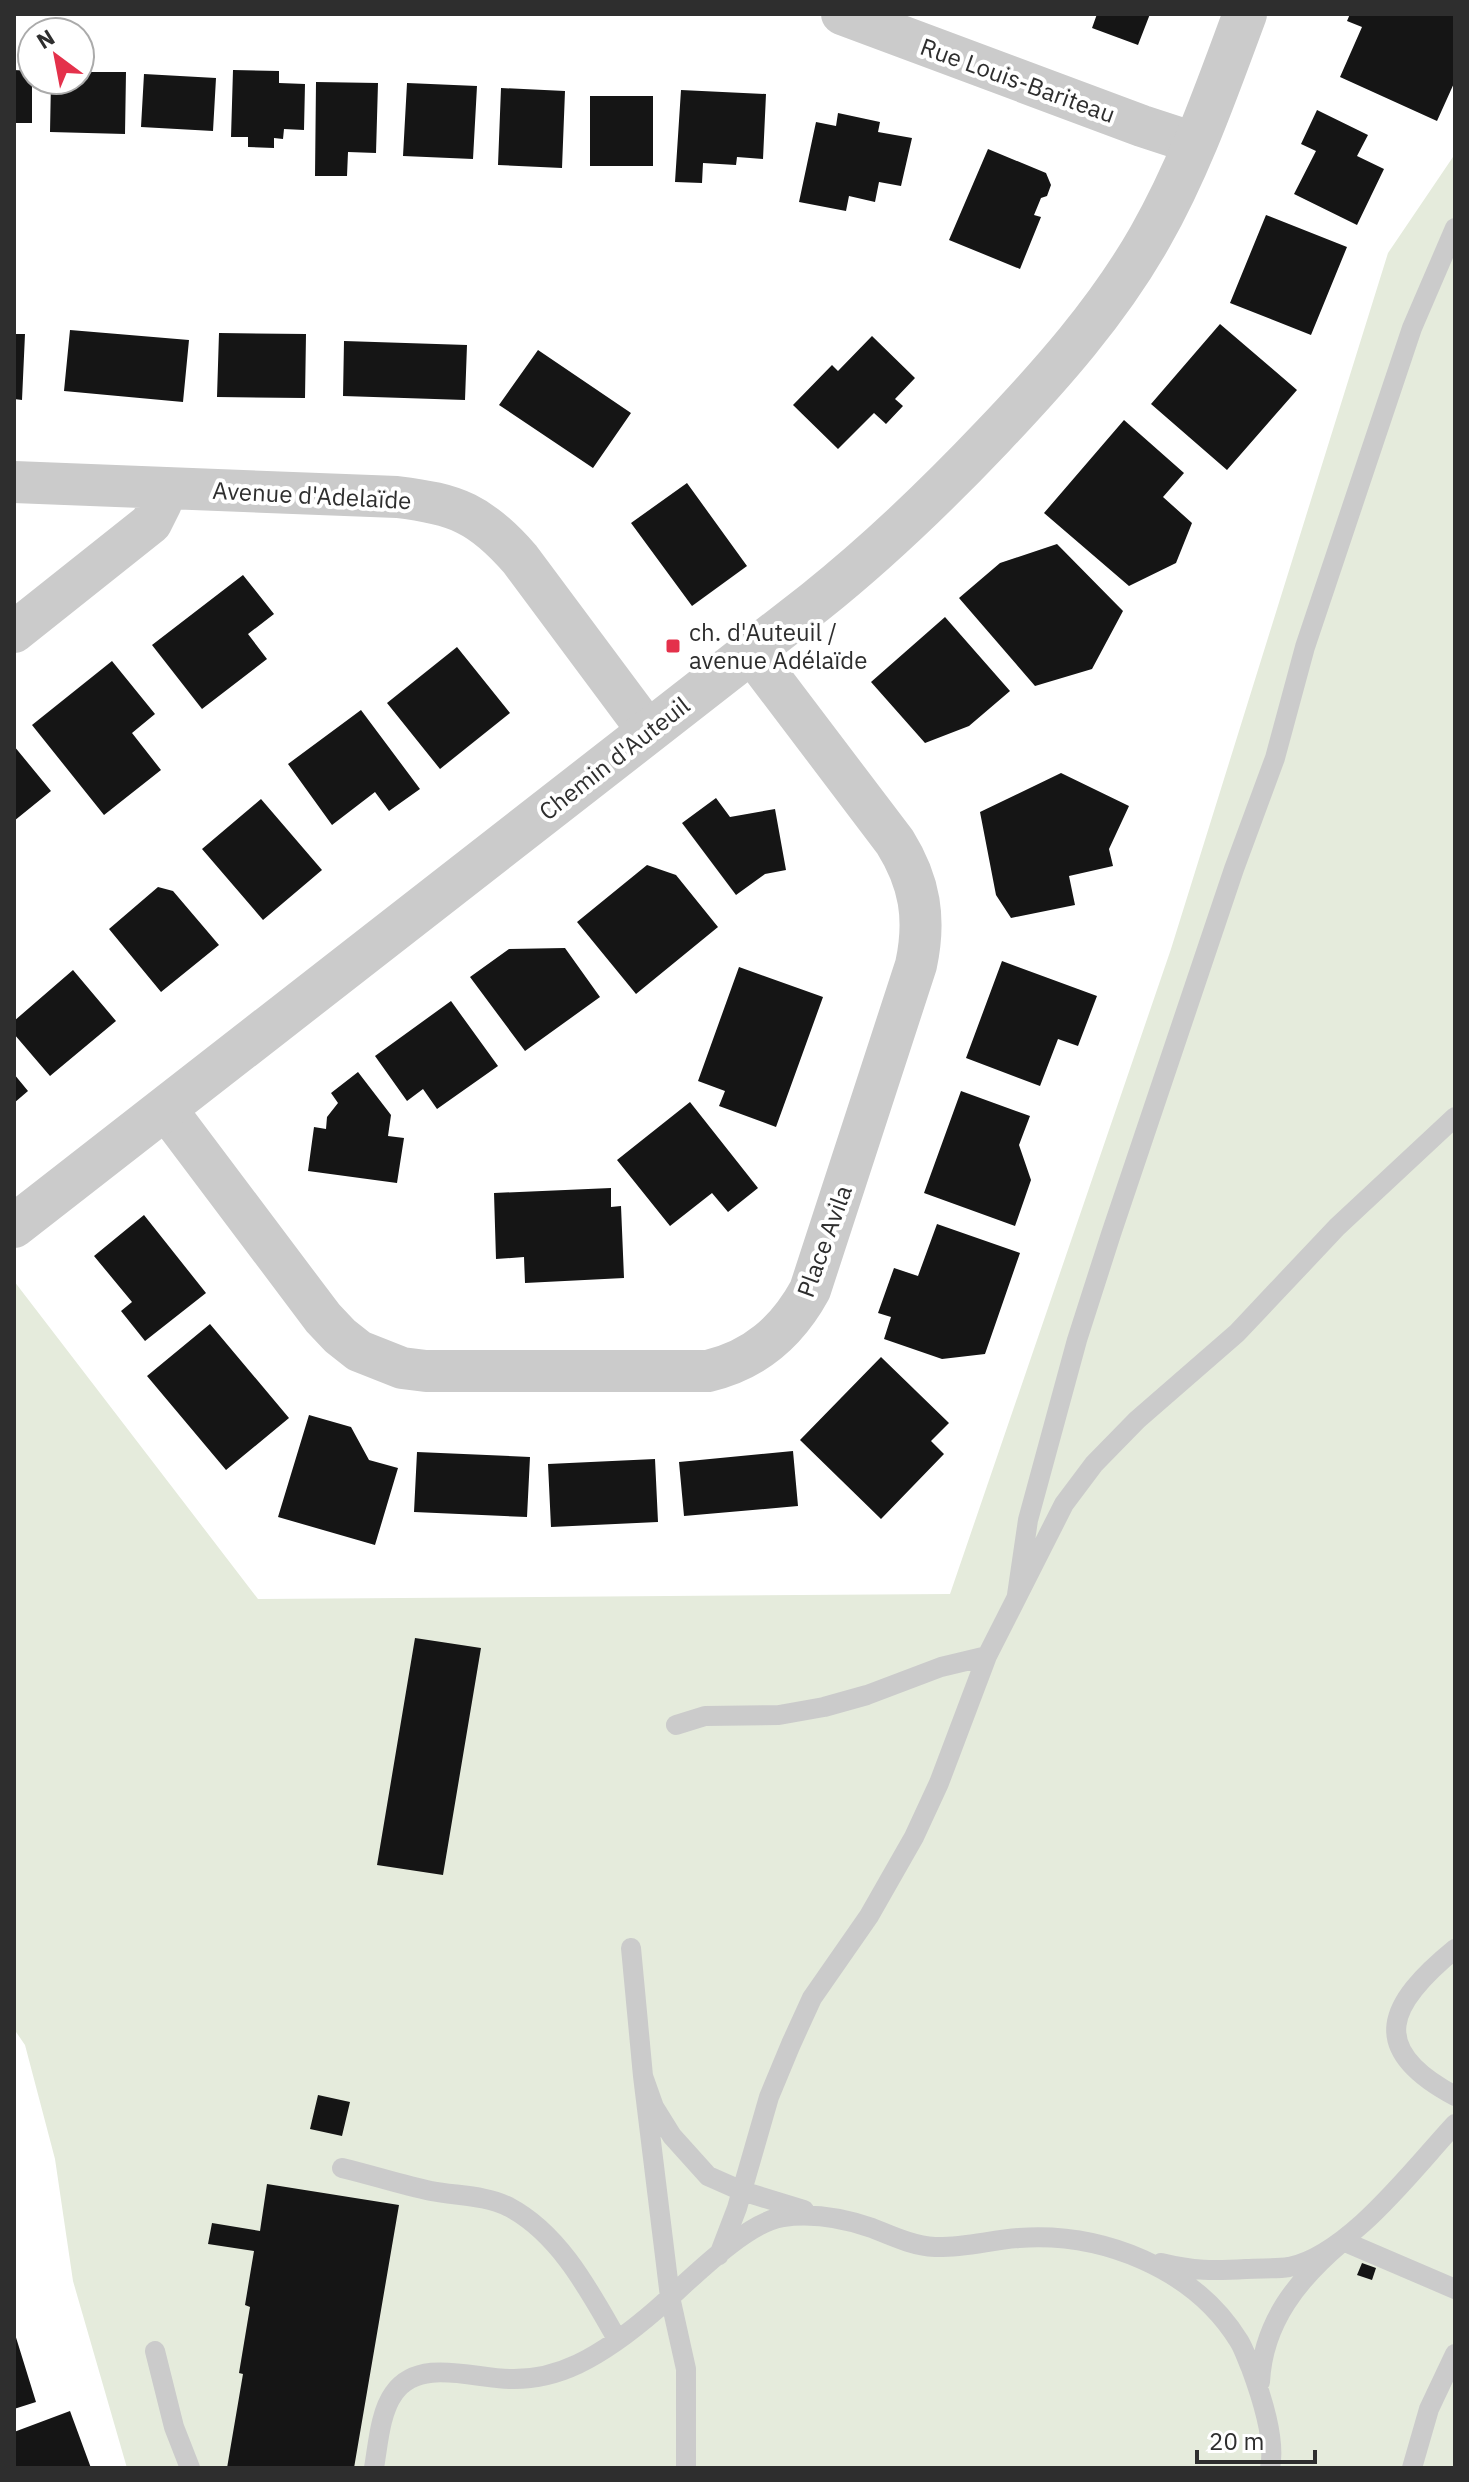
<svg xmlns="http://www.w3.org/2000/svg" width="1469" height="2482" viewBox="0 0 1469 2482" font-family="'IBM Plex Sans',sans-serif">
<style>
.green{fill:#e5ebdc}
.building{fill:#151515}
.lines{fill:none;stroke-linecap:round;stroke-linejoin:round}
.service{stroke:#cbcbcb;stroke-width:20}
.minor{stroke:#cbcbcb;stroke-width:42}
.tertiary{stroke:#cbcbcb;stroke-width:44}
.poi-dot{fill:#e4314b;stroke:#fff;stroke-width:3}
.labels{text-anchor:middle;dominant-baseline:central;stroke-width:8;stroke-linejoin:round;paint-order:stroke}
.street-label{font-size:24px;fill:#2e2e2e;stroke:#fff}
.poi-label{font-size:24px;fill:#2e2e2e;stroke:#fff;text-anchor:start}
</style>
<rect width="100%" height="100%" fill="#fff"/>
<!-- green -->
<path class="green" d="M1455,154V2468H127L73,2281L55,2159L25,2045L14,2029V1281L258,1599L950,1594L1171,949L1388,253Z"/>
<!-- building -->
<path class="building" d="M1097,14H1150L1138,45L1092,28Z
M1350,14H1455V81L1437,121L1340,77L1362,27L1347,21Z
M14,70L32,71V123H14Z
M233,70L279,71V83L305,84L304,130L284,129L283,139L274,138V148L248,147V137H231Z
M80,72H126L125,134L50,132L51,80H80Z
M144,74L216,78L213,131L141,127Z
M316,82L378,83L376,153L348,152L347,176H315Z
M407,83L477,86L473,159L403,156Z
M501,88L565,91L562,168L498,165Z
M681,90L766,94L763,159L737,157L736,165L703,163L702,183L675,182Z
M590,96H653V166H590Z
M1317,110L1368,135L1357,156L1384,169L1357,225L1294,194L1316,151L1301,144Z
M838,113L880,122L878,132L912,138L901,186L879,182L875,202L849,196L846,211L799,202L816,122L836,126Z
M988,149L1046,173L1051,185L1047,196L1041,198L1034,215L1041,217L1020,269L949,240Z
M1266,215L1347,247L1311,335L1230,303Z
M1220,324L1297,390L1227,470L1151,404Z
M70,330L189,340L183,402L64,391Z
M219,333L306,334L305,398L217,397Z
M14,334H25L22,400L14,399Z
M872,336L915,378L895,399L903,406L886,424L874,413L838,449L793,405L832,365L838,371Z
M344,341L467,345L465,400L343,396Z
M538,350L631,413L593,468L499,405Z
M1124,420L1184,473L1163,497L1192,523L1176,563L1129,586L1044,513Z
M687,483L747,566L692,606L631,523Z
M1057,544L1123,611L1092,669L1035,686L959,598L1000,563Z
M243,575L274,614L248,634L267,659L202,709L152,645Z
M945,617L1010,691L969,726L925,743L871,682Z
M457,647L510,713L440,769L387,703Z
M112,661L155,714L132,733L161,770L104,815L32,725Z
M361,710L420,789L389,811L375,792L332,825L288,764Z
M14,746L51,791L14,821Z
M1061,773L1129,806L1109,849L1113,866L1069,876L1075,905L1011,918L996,895L980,812Z
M716,798L730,817L775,809L786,870L765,874L736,895L682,823Z
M261,799L322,870L263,920L202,849Z
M647,865L676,875L718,927L636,994L577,922Z
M158,887L173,891L219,945L161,992L109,929Z
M565,948L600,997L525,1051L470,977L509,949Z
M1002,961L1097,996L1078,1046L1058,1039L1040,1086L966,1058Z
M739,967L823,997L776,1127L719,1106L725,1091L698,1081Z
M73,970L116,1021L50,1076L14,1034V1021Z
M451,1001L498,1066L437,1109L423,1089L407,1101L375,1056Z
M358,1072L391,1115L388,1136L404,1138L397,1183L308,1171L314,1127L326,1129L327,1117L338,1103L331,1093Z
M14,1074L28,1091L14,1103Z
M961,1091L1030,1116L1019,1145L1031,1180L1015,1226L924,1193Z
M690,1102L758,1188L728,1212L712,1193L670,1226L617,1160Z
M611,1188V1207L621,1206L624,1278L525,1283L524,1257L496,1259L494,1193Z
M144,1215L206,1293L145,1341L121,1311L132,1302L94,1256Z
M937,1224L1020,1253L985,1354L942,1359L884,1339L891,1317L878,1313L894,1268L918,1276Z
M210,1324L289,1418L226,1470L147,1376Z
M881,1357L949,1423L931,1441L944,1454L881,1519L800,1440Z
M309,1415L351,1427L369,1460L398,1468L375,1545L278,1517Z
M793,1451L798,1506L684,1516L679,1462Z
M417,1452L530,1457L527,1517L414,1512Z
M655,1459L658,1522L551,1527L548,1464Z
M415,1638L481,1648L443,1875L377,1865Z
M318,2095L350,2102L342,2136L310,2129Z
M267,2184L399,2205L354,2468H227L243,2374L239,2373L250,2307L245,2305L254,2251L208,2244L212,2223L260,2231Z
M1362,2263L1376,2268L1372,2280L1357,2275Z
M14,2331L36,2402L14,2409Z
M70,2411L91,2468H14V2432Z"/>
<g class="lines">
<!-- service -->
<path class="service" d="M1017,1595L1028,1520L1077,1340L1111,1234L1234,869L1275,758L1305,647L1412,328L1455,228
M676,1725L705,1716L779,1715L824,1707L867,1695L941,1667L987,1656
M631,1948L643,2076L654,2107L672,2136L708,2176L742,2191L804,2210
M1455,1949C1389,2003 1365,2048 1455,2096
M643,2076L670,2297L686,2369V2468
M342,2168C372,2175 401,2185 431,2191C457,2196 485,2195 509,2207C560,2234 590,2292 617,2339
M719,2255L737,2208L769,2097L791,2044L812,1998L869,1916L914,1837L939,1783L987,1656L1064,1504L1094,1464L1137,1420L1237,1333L1337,1227L1455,1117
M1161,2263C1194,2271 1213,2271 1246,2269C1260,2268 1276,2269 1289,2267C1349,2255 1414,2168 1455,2124
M155,2351L174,2427L190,2468
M1260,2382C1263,2322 1298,2279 1343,2241L1455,2289
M374,2468C378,2445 380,2412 394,2393C420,2356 477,2380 514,2379C537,2379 557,2374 578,2364C605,2351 634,2329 657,2309C686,2284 745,2222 783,2217C812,2213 843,2218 872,2228C892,2236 913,2246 935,2247C963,2248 991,2240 1019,2238C1102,2232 1194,2268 1239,2341C1244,2349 1247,2359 1251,2368C1261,2395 1276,2439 1270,2468
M1412,2468L1429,2409L1455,2354"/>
<!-- minor -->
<path class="minor" d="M842,14L1142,126L1194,143
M14,482L397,497C456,504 481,514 520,559L648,731
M14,632L151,523L161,503L162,488
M165,1108L323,1318L340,1336L359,1351L402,1368L426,1371H708C755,1360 787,1332 810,1290L916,965C926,919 920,882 895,842L751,652"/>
<!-- tertiary -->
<path class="tertiary" d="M14,1226L815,602C879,551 937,495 993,436C1051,375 1108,311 1150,237C1190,167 1217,89 1245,14"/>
</g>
<!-- markers -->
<rect class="poi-dot" x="665" y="638" width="16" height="16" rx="4"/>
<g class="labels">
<!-- street labels -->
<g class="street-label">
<text transform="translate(1018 80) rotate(20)">Rue Louis-Bariteau</text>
<text transform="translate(312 495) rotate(3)">Avenue d'Adelaïde</text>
<text transform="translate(614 758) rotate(-38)">Chemin d'Auteuil</text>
<text transform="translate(824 1241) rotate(-70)">Place Avila</text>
</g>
<!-- poi labels -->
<g class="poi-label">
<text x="689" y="632">ch. d'Auteuil /<tspan x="689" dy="28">avenue Adélaïde</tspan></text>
</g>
</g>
<!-- border -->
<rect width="1469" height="2482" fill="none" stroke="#2e2e2e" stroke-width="32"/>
<!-- north arrow -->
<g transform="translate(56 56) rotate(328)"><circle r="38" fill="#ffffff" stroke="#ababab" stroke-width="2"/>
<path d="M0-6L14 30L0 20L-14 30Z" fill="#e4314b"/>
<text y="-12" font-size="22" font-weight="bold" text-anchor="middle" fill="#2e2e2e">N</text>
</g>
<!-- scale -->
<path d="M1197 2450v12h118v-12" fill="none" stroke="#2e2e2e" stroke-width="4"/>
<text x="1209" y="2450" font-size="24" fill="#2e2e2e" stroke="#ffffff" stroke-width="6" paint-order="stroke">20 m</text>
</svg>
